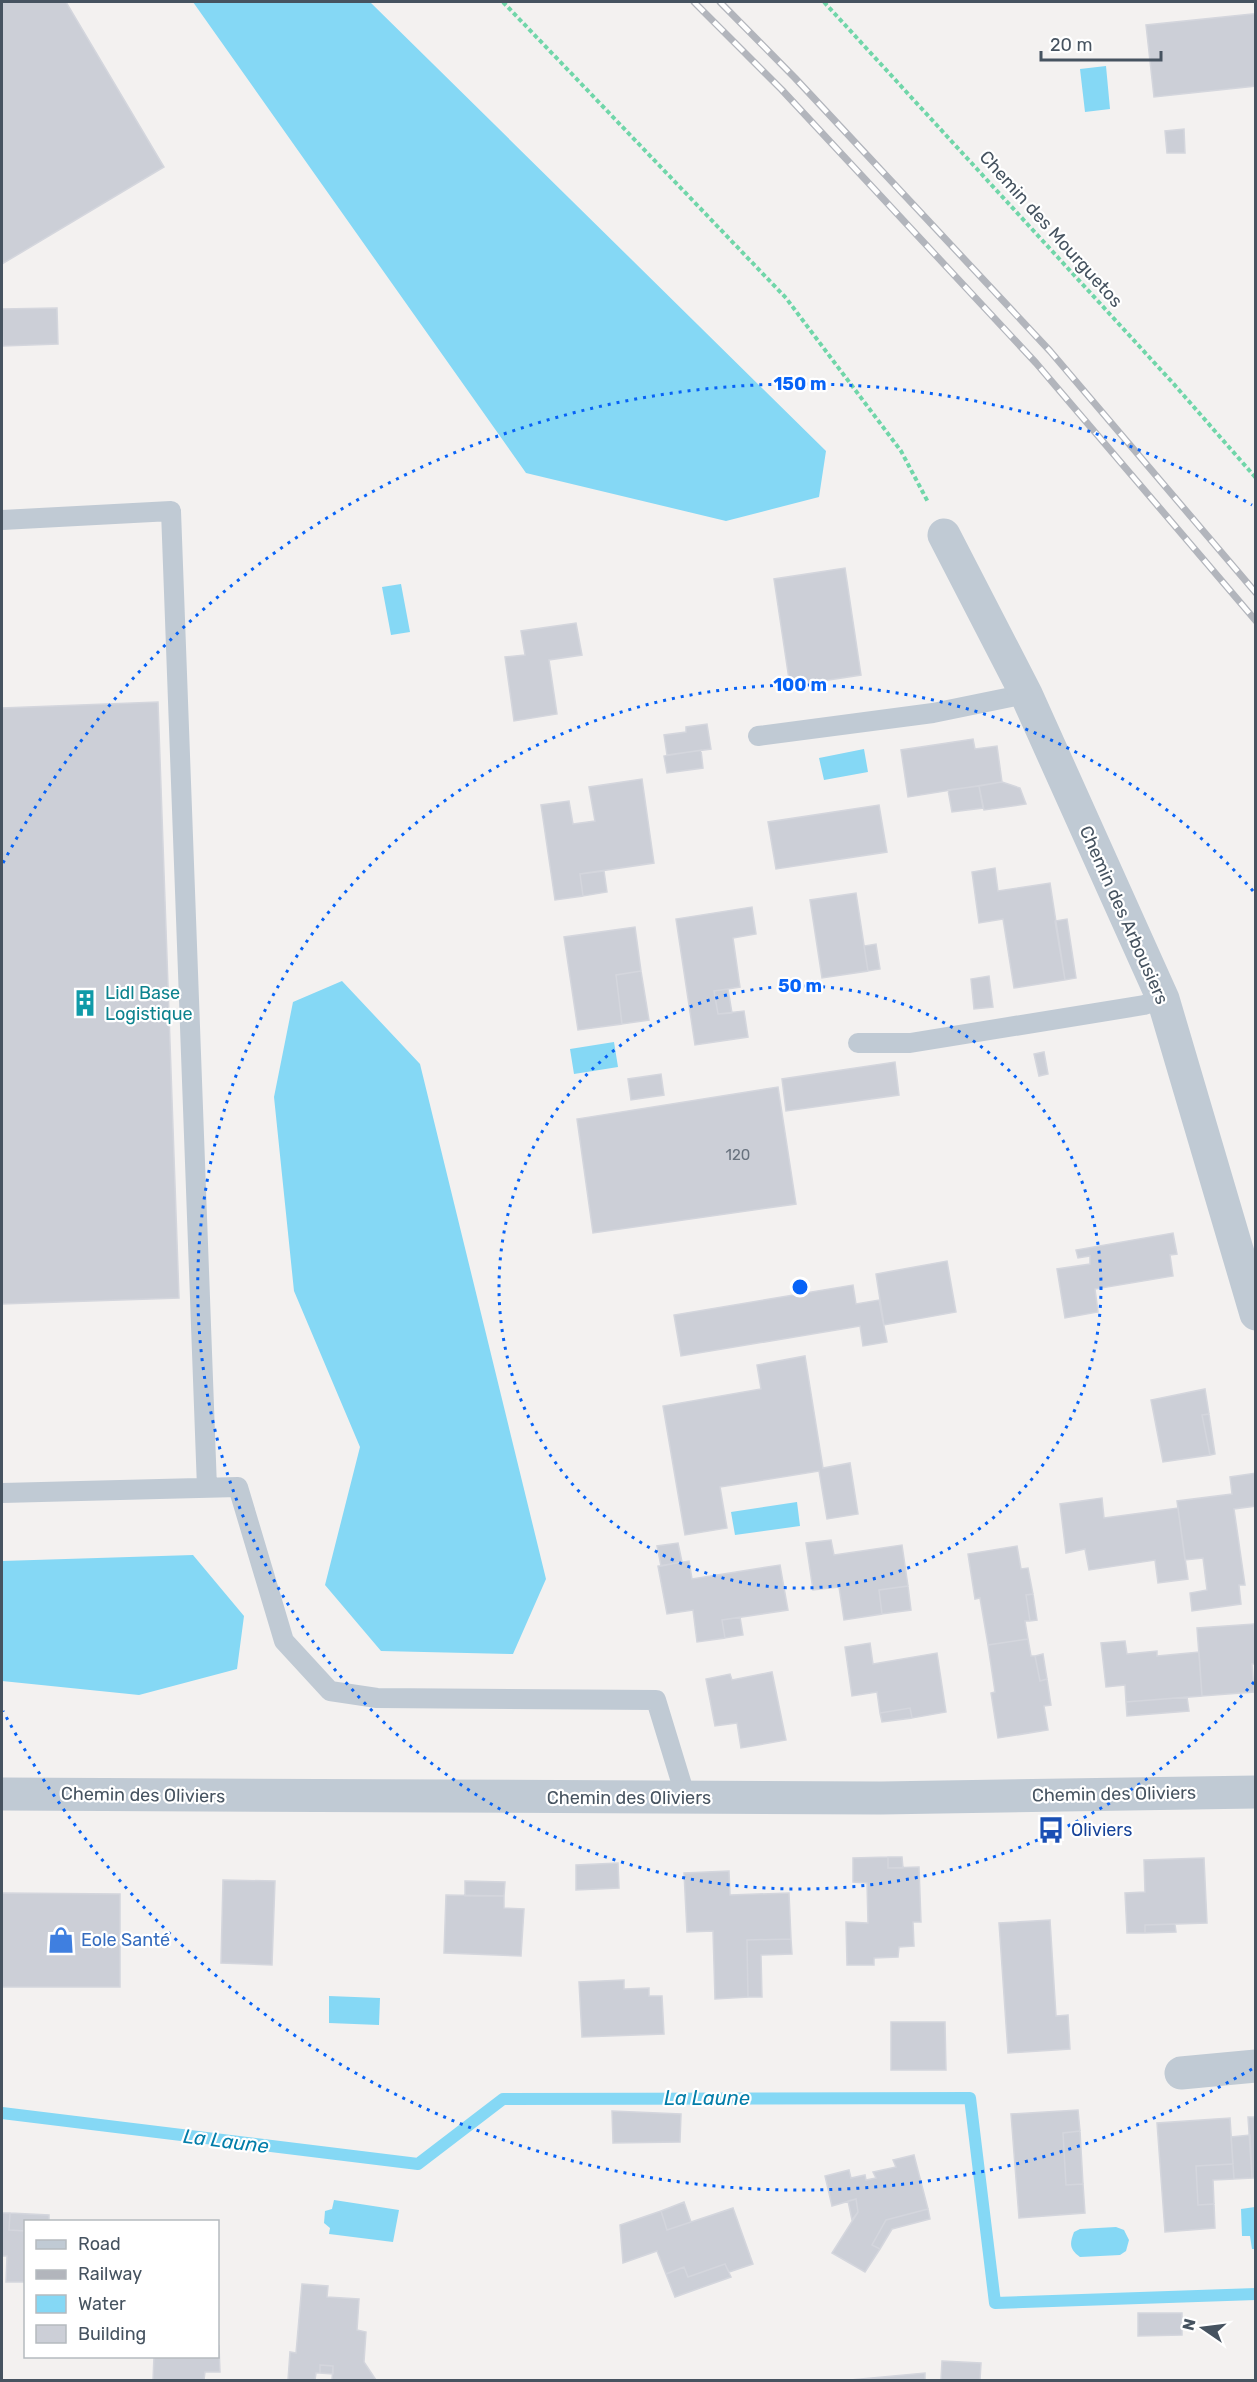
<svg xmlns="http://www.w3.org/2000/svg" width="1257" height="2382" viewBox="0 0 1257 2382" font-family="Rubik,sans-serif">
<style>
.water{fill:#85d8f5}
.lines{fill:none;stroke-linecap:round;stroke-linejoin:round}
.stream{stroke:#85d8f5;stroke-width:12}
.building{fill:#cccfd7;stroke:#d4d6dd;stroke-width:1.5}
.path{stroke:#70d6a9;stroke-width:4;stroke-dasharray:4.5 3;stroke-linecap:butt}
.service{stroke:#c0cad4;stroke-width:20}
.minor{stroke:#c0cad4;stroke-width:33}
.rail-casing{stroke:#b2b5bc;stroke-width:7}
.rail{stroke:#fff;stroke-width:4.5;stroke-dasharray:14;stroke-linecap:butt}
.ring{fill:none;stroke:#0763f7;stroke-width:3;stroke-dasharray:3 6}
.labels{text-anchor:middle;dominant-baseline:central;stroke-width:4.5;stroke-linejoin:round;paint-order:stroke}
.number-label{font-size:15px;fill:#68727e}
.street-label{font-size:18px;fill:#465360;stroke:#fff}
.culture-label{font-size:18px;fill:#0d838f;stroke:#fff;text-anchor:start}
.transit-label{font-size:18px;fill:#164399;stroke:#fff;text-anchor:start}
.shop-label{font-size:18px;fill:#366cbe;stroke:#fff;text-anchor:start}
.water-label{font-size:20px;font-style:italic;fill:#027da9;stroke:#fff}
.centre{fill:#0763f7;stroke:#fff;stroke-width:3}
.ring-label{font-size:18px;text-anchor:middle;font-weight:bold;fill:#0763f7;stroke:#fff;stroke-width:4.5;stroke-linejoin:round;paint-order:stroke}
</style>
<rect width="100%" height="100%" fill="#f3f1f0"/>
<!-- water -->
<path class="water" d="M193,2H370L826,451L819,497L726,521L526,473Z
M1106,66L1110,109L1085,112L1080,69Z
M401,584L410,632L391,635L382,587Z
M864,749L868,772L824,780L819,758Z
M342,981L420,1064L546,1579L513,1654L381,1651L325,1585L360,1447L294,1291L274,1097L293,1002Z
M614,1042L618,1067L574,1074L570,1049Z
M797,1502L800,1526L735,1535L731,1512Z
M193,1555L244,1616L237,1669L139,1695L2,1681V1561Z
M329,1996L380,1998L379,2025L329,2023Z
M334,2200L399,2210L393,2242L329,2234L330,2228L324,2223L325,2211L332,2209Z
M1255,2207V2249H1252L1250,2236H1242L1241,2209Z
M1116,2227L1124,2230L1129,2240L1126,2251L1120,2255L1080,2257C1070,2249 1069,2245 1074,2232L1080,2229Z"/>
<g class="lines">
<!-- stream -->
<path class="stream" d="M2,2113L418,2164L503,2099L970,2098L995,2303L1256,2294"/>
</g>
<!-- building -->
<path class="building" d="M2,2H66L164,167L2,264Z
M1252,14H1256V86L1154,97L1146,25Z
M1184,129L1185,153H1167L1165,131Z
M57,308L58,344L3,346L2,309Z
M845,568L861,675L790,686L774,579Z
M576,623L582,655L549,660L557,714L514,721L505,657L525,655L521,631Z
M158,702L179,1298L2,1304V708Z
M707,724L711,749L667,755L664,735L686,732V727Z
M973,739L975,749L997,746L1002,782L908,797L901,750Z
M701,750L703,768L667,773L664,756Z
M642,779L654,863L580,874L583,896L555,900L541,805L569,801L573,824L595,821L589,787Z
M1002,782L1020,788L1026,804L984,810L979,786Z
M979,786L983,808L952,812L948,790Z
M879,805L887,852L776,869L768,822Z
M995,868L998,891L1050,883L1065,980L1014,988L1003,919L979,923L972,872Z
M604,871L607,892L583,896L580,874Z
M856,893L868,971L822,978L810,900Z
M752,907L756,934L733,938L740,987L714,991L718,1014L744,1011L748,1037L695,1045L676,919Z
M1067,919L1076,978L1065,980L1055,921Z
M635,927L641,971L616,975L622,1024L578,1030L564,937Z
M876,944L880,969L868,971L864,946Z
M641,971L649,1020L622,1024L616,975Z
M989,976L993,1007L974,1009L971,979Z
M728,989L732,1013L718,1014L714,991Z
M1044,1052L1048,1074L1039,1076L1034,1054Z
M895,1062L899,1095L786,1111L782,1079Z
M661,1074L664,1095L631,1100L628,1079Z
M778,1087L796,1204L593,1233L577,1119Z
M1173,1233L1177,1254L1170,1255L1173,1276L1095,1289L1098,1312L1065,1318L1057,1269L1090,1264V1256L1078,1258L1076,1250Z
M947,1261L956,1312L884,1325L876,1274Z
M853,1285L856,1304L879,1300L887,1342L863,1346L860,1326L681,1356L674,1315Z
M805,1356L823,1468L850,1463L858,1514L827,1519L819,1471L720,1487L727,1528L685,1535L663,1406L761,1389L757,1365Z
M1205,1389L1209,1414L1202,1415L1210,1455L1163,1462L1151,1400Z
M1209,1414L1215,1454L1210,1455L1202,1415Z
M1256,1473V1506L1234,1509L1245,1585H1239L1241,1604L1192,1611L1190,1593L1207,1590L1203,1558L1185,1560L1177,1501L1232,1494L1230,1477Z
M1102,1498L1104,1518L1178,1508L1188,1579L1158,1583L1155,1560L1089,1570L1085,1549L1066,1553L1060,1504Z
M831,1540L834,1555L902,1545L908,1586L879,1590L882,1614L844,1620L839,1587L813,1590L806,1543Z
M678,1543L682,1562L661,1566L657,1546Z
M1017,1546L1021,1569L1028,1568L1033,1594L1026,1595L1030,1621H1025L1028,1639L988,1645L980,1598L975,1599L968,1554Z
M689,1561L692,1579L780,1565L788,1610L722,1620L725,1638L697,1642L693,1610L667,1614L658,1566Z
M908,1586L911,1610L882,1614L879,1590Z
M1033,1594L1037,1620L1030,1621L1026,1595Z
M740,1617L743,1635L725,1638L722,1620Z
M1254,1624L1256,1664H1252L1254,1692L1202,1696L1197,1628Z
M1028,1639L1031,1656H1035L1040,1681L1047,1679L1051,1705L1044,1706L1048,1730L998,1738L991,1693L995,1692L988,1645Z
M1125,1641L1127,1654L1157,1651V1656L1199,1652L1202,1696L1126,1702L1125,1685L1106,1687L1101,1643Z
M870,1643L873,1664L937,1653L946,1712L912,1718L910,1708L880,1713L877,1692L852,1696L845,1647Z
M1043,1654L1047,1679L1040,1681L1035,1656Z
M772,1672L786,1740L741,1748L737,1723L715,1726L706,1679L730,1674L732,1680Z
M1187,1697L1189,1711L1127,1716L1126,1702Z
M910,1708L912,1718L882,1722L880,1713Z
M888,1857H902L903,1868H888Z
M888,1857V1868L919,1867L921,1922H913L914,1946L899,1947L898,1957L874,1958V1965H847L846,1922L868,1923L867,1883L853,1882V1858Z
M1204,1858L1207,1923L1145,1925V1933H1127L1125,1893L1145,1892L1144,1860Z
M618,1863L619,1888L576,1890V1865Z
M729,1871L730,1895L789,1893L791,1939L747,1940L748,1997L715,1999L713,1931L687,1932L684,1873Z
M223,1880L275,1881L272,1965L221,1963Z
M465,1881L505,1882L504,1896H465Z
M2,1893L120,1894V1987H2Z
M446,1895L504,1896V1908L524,1909L521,1956L444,1953Z
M1050,1920L1056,2016L1068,2015L1070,2049L1008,2053L999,1923Z
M1175,1924L1176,1932L1145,1933V1925Z
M791,1939L792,1954L761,1955L762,1997H748L747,1940Z
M624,1980V1989L649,1988V1996H662L664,2034L582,2037L579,1982Z
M891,2022H945L946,2070H891Z
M1078,2110L1080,2131L1063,2133L1066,2185L1083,2184L1085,2213L1019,2218L1011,2114Z
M612,2111L681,2114L680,2142L613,2143Z
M1248,2117H1256V2178H1252Z
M1230,2118L1233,2164L1196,2166L1198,2205L1214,2204L1215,2228L1165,2232L1157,2123Z
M1080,2131L1083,2184L1066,2185L1063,2133Z
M1250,2135L1252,2178L1234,2179L1231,2137Z
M914,2155L928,2209L886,2220L872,2245L880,2249L865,2272L832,2253L858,2212L856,2199L832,2206L825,2176L849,2170L851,2178L865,2175L866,2180L876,2178L873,2172L896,2167L893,2160Z
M1233,2164L1234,2179L1213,2180L1214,2204L1198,2205L1196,2166Z
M856,2199L858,2212L852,2220L848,2201Z
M684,2202L691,2222L667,2230L661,2211Z
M733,2208L753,2264L729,2272L725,2264L688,2277L684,2267L666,2274L657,2251L623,2263L620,2225L661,2211L667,2230Z
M928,2209L930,2219L892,2229L880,2249L872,2245L886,2220Z
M2,2213H10L9,2230L26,2231V2282H6L7,2256H2Z
M10,2213L49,2215V2222H26V2231L9,2230Z
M725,2264L731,2277L675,2297L666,2274L684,2267L688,2277Z
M302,2284L328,2286L327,2297L359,2299L357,2330L366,2332L364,2362L376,2380H332L333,2366L320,2365V2373H316L315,2380H288L290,2352L296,2353Z
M1138,2313H1182V2335L1138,2336Z
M218,2346H219L220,2372H205L204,2380H153L154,2356H218Z
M942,2361L981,2363L980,2380H941Z
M320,2365L333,2366V2374L320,2373Z
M925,2373V2380H850Z"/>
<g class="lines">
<!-- path -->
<path class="path" d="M503,2L786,298L901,451L928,502
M824,2L1172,382L1256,478"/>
<!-- service -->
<path class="service" d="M2,520L171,511L207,1488
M758,736L933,713L1026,694
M858,1043H910L1144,1005L1163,999
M2,1493L238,1487L284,1641L330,1691L377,1698L656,1700L686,1798"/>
<!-- minor -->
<path class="minor" d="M944,535L1026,694L1163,999L1256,1314
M2,1794L881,1798L1256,1792
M1181,2073L1256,2066"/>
<defs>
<path id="rail" d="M694,2L782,90L1036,363L1256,621
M720,2L795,78L1050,351L1256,593"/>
</defs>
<!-- rail casing -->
<use href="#rail" class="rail-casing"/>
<!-- rail -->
<use href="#rail" class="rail"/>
</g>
<!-- distance rings -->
<g class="ring">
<circle cx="800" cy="1287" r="301"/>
<path d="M1254 1682A602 602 0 1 1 1254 892"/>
<path d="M1252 2069A903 903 0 0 1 3 1711M3 863A903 903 0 0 1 1252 505"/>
</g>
<!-- icons -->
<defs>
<symbol id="building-bare" viewBox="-9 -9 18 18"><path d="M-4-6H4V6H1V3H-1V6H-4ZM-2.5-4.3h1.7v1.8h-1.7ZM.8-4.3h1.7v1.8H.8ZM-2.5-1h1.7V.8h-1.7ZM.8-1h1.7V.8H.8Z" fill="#0f9aa8" stroke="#fff" stroke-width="2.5" paint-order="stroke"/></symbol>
<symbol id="bus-bare" viewBox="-9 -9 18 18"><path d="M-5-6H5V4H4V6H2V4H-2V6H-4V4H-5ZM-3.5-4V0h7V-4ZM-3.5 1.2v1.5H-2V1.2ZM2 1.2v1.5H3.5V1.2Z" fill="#1a4fb4" stroke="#fff" stroke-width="2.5" paint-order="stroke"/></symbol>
<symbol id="shop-bare" viewBox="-9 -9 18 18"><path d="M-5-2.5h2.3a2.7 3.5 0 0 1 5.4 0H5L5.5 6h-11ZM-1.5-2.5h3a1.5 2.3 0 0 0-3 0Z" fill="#3f7fe0" stroke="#fff" stroke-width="2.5" paint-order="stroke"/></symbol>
</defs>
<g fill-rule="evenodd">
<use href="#building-bare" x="66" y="984" width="38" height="38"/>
<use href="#bus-bare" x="1032" y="1811" width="38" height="38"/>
<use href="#shop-bare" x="42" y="1921" width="38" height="38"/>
</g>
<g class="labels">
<!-- number labels -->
<g class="number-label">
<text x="738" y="1155">120</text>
</g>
<!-- street labels -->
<g class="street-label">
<text transform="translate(1051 229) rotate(48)">Chemin des Mourguetos</text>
<text transform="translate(1124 915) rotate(66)">Chemin des Arbousiers</text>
<text transform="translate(1114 1794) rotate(-1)">Chemin des Oliviers</text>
<text transform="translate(143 1795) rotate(1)">Chemin des Oliviers</text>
<text x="629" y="1798">Chemin des Oliviers</text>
</g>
<!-- culture labels -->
<g class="culture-label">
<text x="105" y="993">Lidl Base<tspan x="105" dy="21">Logistique</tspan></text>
</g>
<!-- transit labels -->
<g class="transit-label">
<text x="1071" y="1830">Oliviers</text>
</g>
<!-- shop labels -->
<g class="shop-label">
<text x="81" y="1940">Eole Santé</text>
</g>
<!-- water labels -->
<g class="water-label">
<text x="707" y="2098">La Laune</text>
<text transform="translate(226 2141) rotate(7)">La Laune</text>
</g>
</g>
<circle cx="800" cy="1287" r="9" class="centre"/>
<g class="ring-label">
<text x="800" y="390">150 m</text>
<text x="800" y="691">100 m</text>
<text x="800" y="992">50 m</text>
</g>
<!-- border -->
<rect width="1257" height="2382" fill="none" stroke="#465360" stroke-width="6"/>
<!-- legend -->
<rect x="24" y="2220" width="195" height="138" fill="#ffffff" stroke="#b5babf" stroke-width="1.5"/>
<rect x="36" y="2240" width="30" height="9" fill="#c0cad4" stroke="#b5babf" stroke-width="1.5"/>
<text x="78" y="2250" font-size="18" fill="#465360">Road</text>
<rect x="36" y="2270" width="30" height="9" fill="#b2b5bc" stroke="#b5babf" stroke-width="1.5"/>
<text x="78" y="2280" font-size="18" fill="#465360">Railway</text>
<rect x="36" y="2295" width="30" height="18" fill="#85d8f5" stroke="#b5babf" stroke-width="1.5"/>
<text x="78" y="2310" font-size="18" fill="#465360">Water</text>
<rect x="36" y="2325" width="30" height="18" fill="#cccfd7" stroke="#b5babf" stroke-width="1.5"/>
<text x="78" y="2340" font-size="18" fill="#465360">Building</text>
<!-- north arrow -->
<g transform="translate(1203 2328) rotate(284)" stroke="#ffffff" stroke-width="4.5" paint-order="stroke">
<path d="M0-4.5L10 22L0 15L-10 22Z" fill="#465360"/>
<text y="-9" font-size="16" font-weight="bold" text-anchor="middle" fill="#465360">N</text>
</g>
<!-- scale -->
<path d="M1041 51v9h120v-9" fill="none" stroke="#465360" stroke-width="3"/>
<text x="1050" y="51" font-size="18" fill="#465360" stroke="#ffffff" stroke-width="4.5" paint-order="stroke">20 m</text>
</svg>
